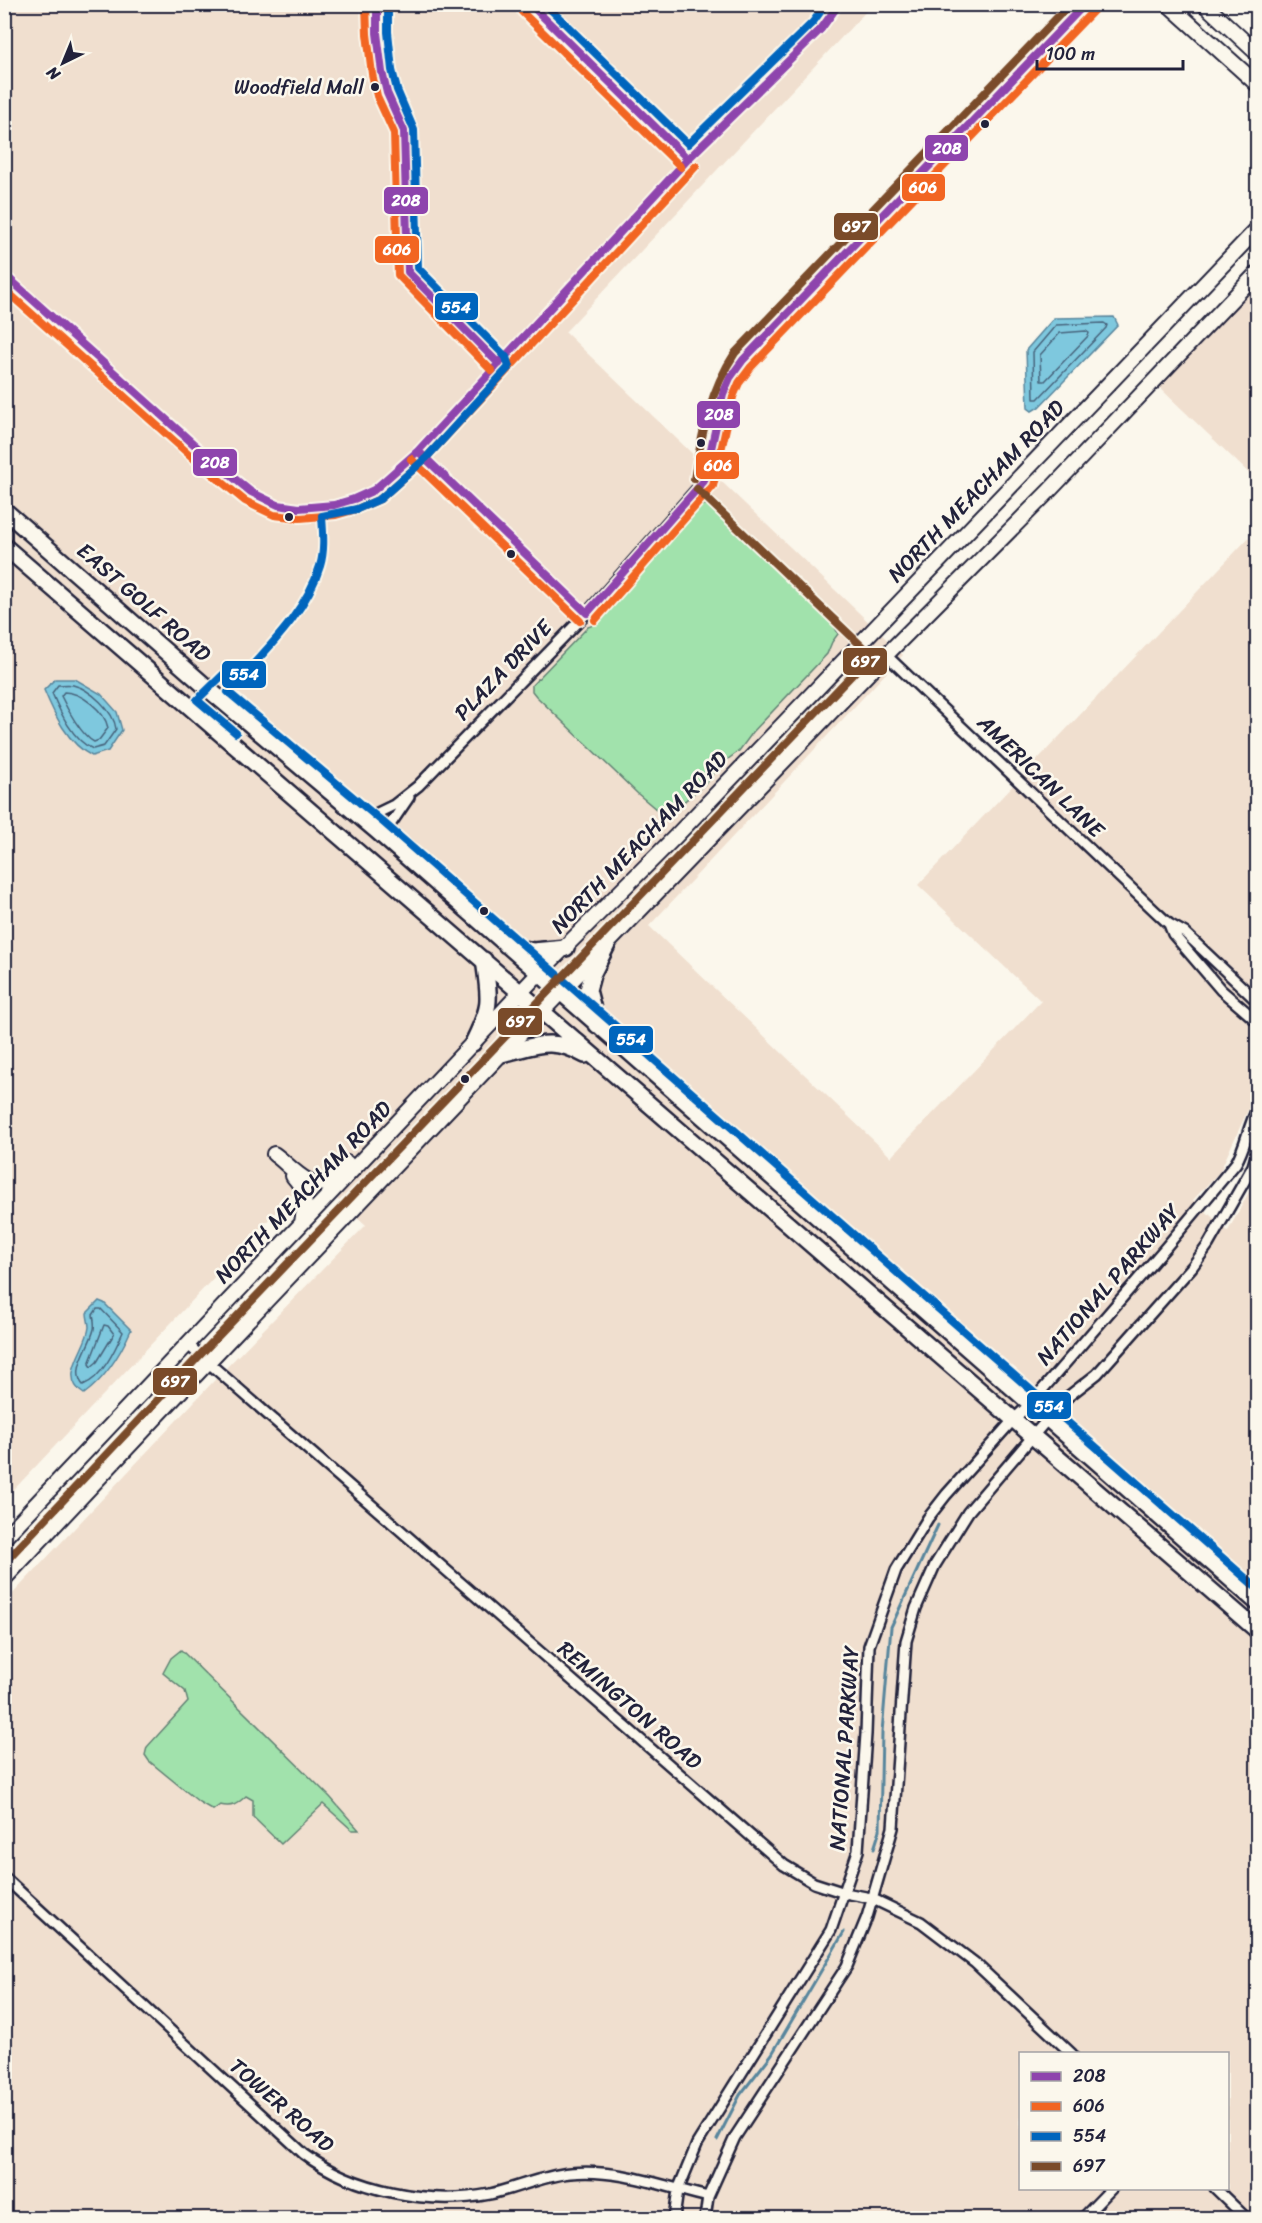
<svg xmlns="http://www.w3.org/2000/svg" width="1262" height="2223" viewBox="0 0 1262 2223" font-family="Sriracha,sans-serif">
<style>
.built{fill:#f0dfcf;fill-rule:evenodd}
.green{fill:#a1e2ac;stroke:#628274;stroke-width:1.5}
.water{fill:#7ec8de;stroke:#59869d;stroke-width:1.5}
.lines{fill:none;stroke-linecap:round;stroke-linejoin:round}
.shore{stroke:#47647c;stroke-width:1.5}
.stream{stroke:#59869d;stroke-width:3}
.street-casing{stroke:#22223b;stroke-width:14}
.secondary-casing{stroke:#22223b;stroke-width:18}
.primary-casing{stroke:#22223b;stroke-width:20}
.street{stroke:#fbf7ec;stroke-width:9}
.secondary{stroke:#fbf7ec;stroke-width:14}
.primary{stroke:#fbf7ec;stroke-width:15}
.bus-1-casing{stroke:#fbf7ec;stroke-width:12}
.bus-2-casing{stroke:#fbf7ec;stroke-width:12}
.bus-3-casing{stroke:#fbf7ec;stroke-width:12}
.bus-4-casing{stroke:#fbf7ec;stroke-width:12}
.bus-1{stroke:#8e44ad;stroke-width:8}
.bus-2{stroke:#f26522;stroke-width:8}
.bus-3{stroke:#0065bd;stroke-width:8}
.bus-4{stroke:#7a4b2a;stroke-width:8}
.bus-dot{fill:#22223b;stroke:#fbf7ec;stroke-width:2}
.labels{text-anchor:middle;dominant-baseline:central;stroke-width:5;stroke-linejoin:round;paint-order:stroke}
.bus-label{font-size:20px;fill:#22223b;stroke:#fbf7ec;text-anchor:end}
.street-label{font-size:22px;fill:#22223b;stroke:#fbf7ec}
.line-badge{stroke:#fbf7ec;stroke-width:2}
.badge-label{font-size:16px;text-anchor:middle;font-weight:bold;fill:#fff}
</style>
<rect width="100%" height="100%" fill="#fbf7ec"/>
<filter id="ink" filterUnits="userSpaceOnUse"><feTurbulence type="fractalNoise" baseFrequency=".0167" numOctaves="2"/><feDisplacementMap in="SourceGraphic" scale="12" xChannelSelector="R" yChannelSelector="G"/><feConvolveMatrix kernelMatrix="1 2 1 2 8 2 1 2 1" color-interpolation-filters="sRGB"/></filter>
<g filter="url(#ink)">
<!-- built -->
<path class="built" d="M5,5H872L565,332L903,655L649,926L891,1157L1041,1001L918,885L1257,529V1090L1220,1171L1193,1200L1228,1231L1257,1177V2218H5V1602L228,1366L366,1225L311,1176L306,1180L5,1499ZM1020,2054H1228V2188H1020Z
M1257,284V481L1159,387Z"/>
<!-- green -->
<path class="green" d="M701,505H708L812,603L834,626L838,634L832,642L827,654L753,732L739,751L720,765L707,782L681,804L662,814L638,794L536,696L532,691V685L588,627C597,625 606,613 608,604L645,566L651,563Z
M181,1650L330,1797L359,1830H352L323,1804L281,1844L253,1817V1800L246,1796C237,1804 233,1808 220,1805L213,1810L199,1802L149,1761L145,1755L147,1747L188,1702L185,1691L163,1673L171,1658Z"/>
<!-- water -->
<path class="water" d="M1114,317L1118,325L1039,407L1032,411L1028,408L1026,350L1054,318Z
M55,679H75L101,694L117,712L122,730L108,751L92,756C68,744 54,714 44,690Z
M99,1301L104,1303L131,1330C120,1355 106,1378 84,1394C57,1376 87,1349 89,1327C89,1323 87,1317 87,1313Z"/>
<g class="lines">
<!-- shore -->
<path class="shore" d="M1104,323L1107,325L1106,328L1038,399H1034L1033,352L1056,325Z
M1086,331L1089,333L1088,336L1045,381H1041L1040,355L1060,333Z
M58,685C62,685 69,684 73,685C90,689 114,711 116,729L104,746L93,749C73,741 60,712 52,693Z
M64,692C81,692 105,711 108,728L99,740L94,742C82,736 67,709 61,696Z
M101,1309L123,1332C115,1350 102,1378 83,1385C70,1369 90,1347 94,1329C95,1324 94,1320 93,1315L97,1309Z
M104,1325L108,1326L114,1334L97,1362L91,1367L89,1364Z"/>
<!-- stream -->
<path class="stream" d="M874,1849L880,1830L882,1732L891,1627L938,1525
M717,2140L740,2095L772,2054L844,1932"/>
<defs>
<path id="street" d="M886,655L1155,911L1169,924L1185,933L1258,1002
M363,820L394,805L418,786L587,613L704,481L723,394L730,378L743,360L1085,4
M385,839L390,825L409,797
M1169,924L1173,934L1221,990L1258,1022
M187,1344L784,1865L814,1883L845,1893L871,1898L921,1922L975,1963L1072,2054
M4,1877L304,2154C354,2191 429,2206 490,2194C517,2188 542,2176 570,2173C616,2168 663,2186 708,2197
M1215,2188L1246,2218
M674,2218L678,2190L697,2144L831,1930L858,1851L866,1734L869,1646L896,1570L928,1518L946,1495L1014,1419L1030,1404L1166,1247L1236,1163C1246,1146 1248,1126 1258,1107
M705,2218L708,2197L735,2137L847,1966L867,1917L893,1828L906,1641L916,1608L935,1565L968,1512L1033,1436L1065,1399L1097,1374L1192,1267L1208,1245L1253,1166L1258,1149
M1083,2218L1112,2188"/>
<path id="secondary" d="M1168,4L1258,85
M1204,4L1258,54
M274,1154C289,1164 311,1194 330,1180C336,1175 341,1169 347,1163
M293,1176C309,1194 305,1201 302,1223
M4,1538L538,974L675,837L1258,228
M4,1579L208,1362L501,1054L886,655L1049,491L1258,272"/>
<path id="primary" d="M4,510L213,693L377,831L1258,1603
M4,546L1258,1631
M506,945L533,951L566,948
M597,1025L588,990L592,975L608,943
M473,1043C492,1005 490,1001 484,960
M501,1054C536,1046 551,1036 585,1055"/>
</defs>
<!-- street casing -->
<use href="#street" class="street-casing"/>
<!-- secondary casing -->
<use href="#secondary" class="secondary-casing"/>
<!-- primary casing -->
<use href="#primary" class="primary-casing"/>
<!-- street -->
<use href="#street" class="street"/>
<!-- secondary -->
<use href="#secondary" class="secondary"/>
<!-- primary -->
<use href="#primary" class="primary"/>
<defs>
<path id="bus-1" d="M377,4V33L382,72L387,93L404,131L408,272L499,364
M530,4L688,159
M4,274L207,456L251,492L278,505L299,508L334,505L354,499L374,490L418,451L688,159L821,29L839,4
M418,451L587,613
M587,613L704,481L723,394L730,378L743,360L1085,4"/>
<path id="bus-2" d="M366,4L367,34L372,74L377,96L394,133L398,275L492,371
M522,12L681,167
M4,289L200,464L245,501L274,515L300,518L336,515L357,509L380,499L425,459L696,166
M411,459L580,621
M595,620L713,486L733,397L739,383L751,367L1093,11"/>
<path id="bus-3" d="M388,4V32L392,70L397,90L414,130L418,268L506,357L509,367L426,458L380,499L357,509L322,516C323,532 325,550 320,566C305,616 261,654 228,692L384,823L1258,1589
M545,4L688,144L813,22L826,4
M232,666L197,700L236,733"/>
<path id="bus-4" d="M694,479C702,434 709,392 735,353L1070,4
M4,1563L200,1355L871,655L697,489"/>
</defs>
<!-- bus-1 casing -->
<use href="#bus-1" class="bus-1-casing"/>
<!-- bus-2 casing -->
<use href="#bus-2" class="bus-2-casing"/>
<!-- bus-3 casing -->
<use href="#bus-3" class="bus-3-casing"/>
<!-- bus-4 casing -->
<use href="#bus-4" class="bus-4-casing"/>
<!-- bus-1 -->
<use href="#bus-1" class="bus-1"/>
<!-- bus-2 -->
<use href="#bus-2" class="bus-2"/>
<!-- bus-3 -->
<use href="#bus-3" class="bus-3"/>
<!-- bus-4 -->
<use href="#bus-4" class="bus-4"/>
</g>
</g>
<!-- markers -->
<g class="bus-dot">
<circle cx="375" cy="87" r="5"/>
<circle cx="985" cy="124" r="5"/>
<circle cx="701" cy="443" r="5"/>
<circle cx="289" cy="517" r="5"/>
<circle cx="511" cy="554" r="5"/>
<circle cx="484" cy="911" r="5"/>
<circle cx="465" cy="1079" r="5"/>
</g>
<g class="labels">
<!-- bus labels -->
<g class="bus-label">
<text x="364" y="87">Woodfield Mall</text>
</g>
<!-- street labels -->
<g class="street-label">
<text transform="translate(976 491) rotate(-46)">NORTH MEACHAM ROAD</text>
<text transform="translate(144 602) rotate(41)">EAST GOLF ROAD</text>
<text transform="translate(503 670) rotate(-46)">PLAZA DRIVE</text>
<text transform="translate(1041 776) rotate(44)">AMERICAN LANE</text>
<text transform="translate(639 842) rotate(-46)">NORTH MEACHAM ROAD</text>
<text transform="translate(303 1192) rotate(-46)">NORTH MEACHAM ROAD</text>
<text transform="translate(1108 1284) rotate(-49)">NATIONAL PARKWAY</text>
<text transform="translate(630 1705) rotate(41)">REMINGTON ROAD</text>
<text transform="translate(844 1748) rotate(-86)">NATIONAL PARKWAY</text>
<text transform="translate(282 2105) rotate(41)">TOWER ROAD</text>
</g>
</g>
<g class="line-badge">
<rect x="924" y="134" width="45" height="28" rx="6" fill="#8e44ad"/>
<rect x="901" y="173" width="45" height="29" rx="6" fill="#f26522"/>
<rect x="383" y="186" width="46" height="29" rx="6" fill="#8e44ad"/>
<rect x="833" y="212" width="46" height="29" rx="6" fill="#7a4b2a"/>
<rect x="374" y="235" width="46" height="29" rx="6" fill="#f26522"/>
<rect x="434" y="292" width="45" height="29" rx="6" fill="#0065bd"/>
<rect x="696" y="400" width="45" height="29" rx="6" fill="#8e44ad"/>
<rect x="192" y="448" width="46" height="29" rx="6" fill="#8e44ad"/>
<rect x="695" y="451" width="45" height="29" rx="6" fill="#f26522"/>
<rect x="842" y="647" width="46" height="29" rx="6" fill="#7a4b2a"/>
<rect x="221" y="660" width="46" height="29" rx="6" fill="#0065bd"/>
<rect x="497" y="1007" width="46" height="29" rx="6" fill="#7a4b2a"/>
<rect x="608" y="1025" width="46" height="29" rx="6" fill="#0065bd"/>
<rect x="152" y="1367" width="46" height="29" rx="6" fill="#7a4b2a"/>
<rect x="1026" y="1391" width="46" height="29" rx="6" fill="#0065bd"/>
</g>
<g class="badge-label">
<text x="947" y="154">208</text>
<text x="923" y="193">606</text>
<text x="406" y="206">208</text>
<text x="856" y="232">697</text>
<text x="397" y="255">606</text>
<text x="456" y="313">554</text>
<text x="719" y="420">208</text>
<text x="215" y="468">208</text>
<text x="718" y="471">606</text>
<text x="865" y="667">697</text>
<text x="244" y="680">554</text>
<text x="520" y="1027">697</text>
<text x="631" y="1045">554</text>
<text x="175" y="1387">697</text>
<text x="1049" y="1412">554</text>
</g>
<!-- margin -->
<rect width="1262" height="2223" fill="none" stroke="#fbf7ec" stroke-width="24"/>
<rect x="12" y="12" width="1238" height="2199" fill="none" stroke="#22223b" stroke-width="2" filter="url(#ink)"/>
<!-- legend -->
<rect x="1019" y="2052" width="210" height="138" fill="#fbf7ec" stroke="#a4a2a5" stroke-width="1.5"/>
<rect x="1031" y="2072" width="30" height="9" fill="#8e44ad" stroke="#a4a2a5" stroke-width="1.5"/>
<text x="1073" y="2082" font-size="18" fill="#22223b">208</text>
<rect x="1031" y="2102" width="30" height="9" fill="#f26522" stroke="#a4a2a5" stroke-width="1.5"/>
<text x="1073" y="2112" font-size="18" fill="#22223b">606</text>
<rect x="1031" y="2132" width="30" height="9" fill="#0065bd" stroke="#a4a2a5" stroke-width="1.5"/>
<text x="1073" y="2142" font-size="18" fill="#22223b">554</text>
<rect x="1031" y="2162" width="30" height="9" fill="#7a4b2a" stroke="#a4a2a5" stroke-width="1.5"/>
<text x="1073" y="2172" font-size="18" fill="#22223b">697</text>
<!-- north arrow -->
<g transform="translate(63 63) rotate(223)" stroke="#fbf7ec" stroke-width="4.5" paint-order="stroke">
<path d="M0-4.5L10 22L0 15L-10 22Z" fill="#22223b"/>
<text y="-9" font-size="16" font-weight="bold" text-anchor="middle" fill="#22223b">N</text>
</g>
<!-- scale -->
<path d="M1037 60v9h146v-9" fill="none" stroke="#22223b" stroke-width="3"/>
<text x="1046" y="60" font-size="18" fill="#22223b" stroke="#fbf7ec" stroke-width="4.5" paint-order="stroke">100 m</text>
</svg>
